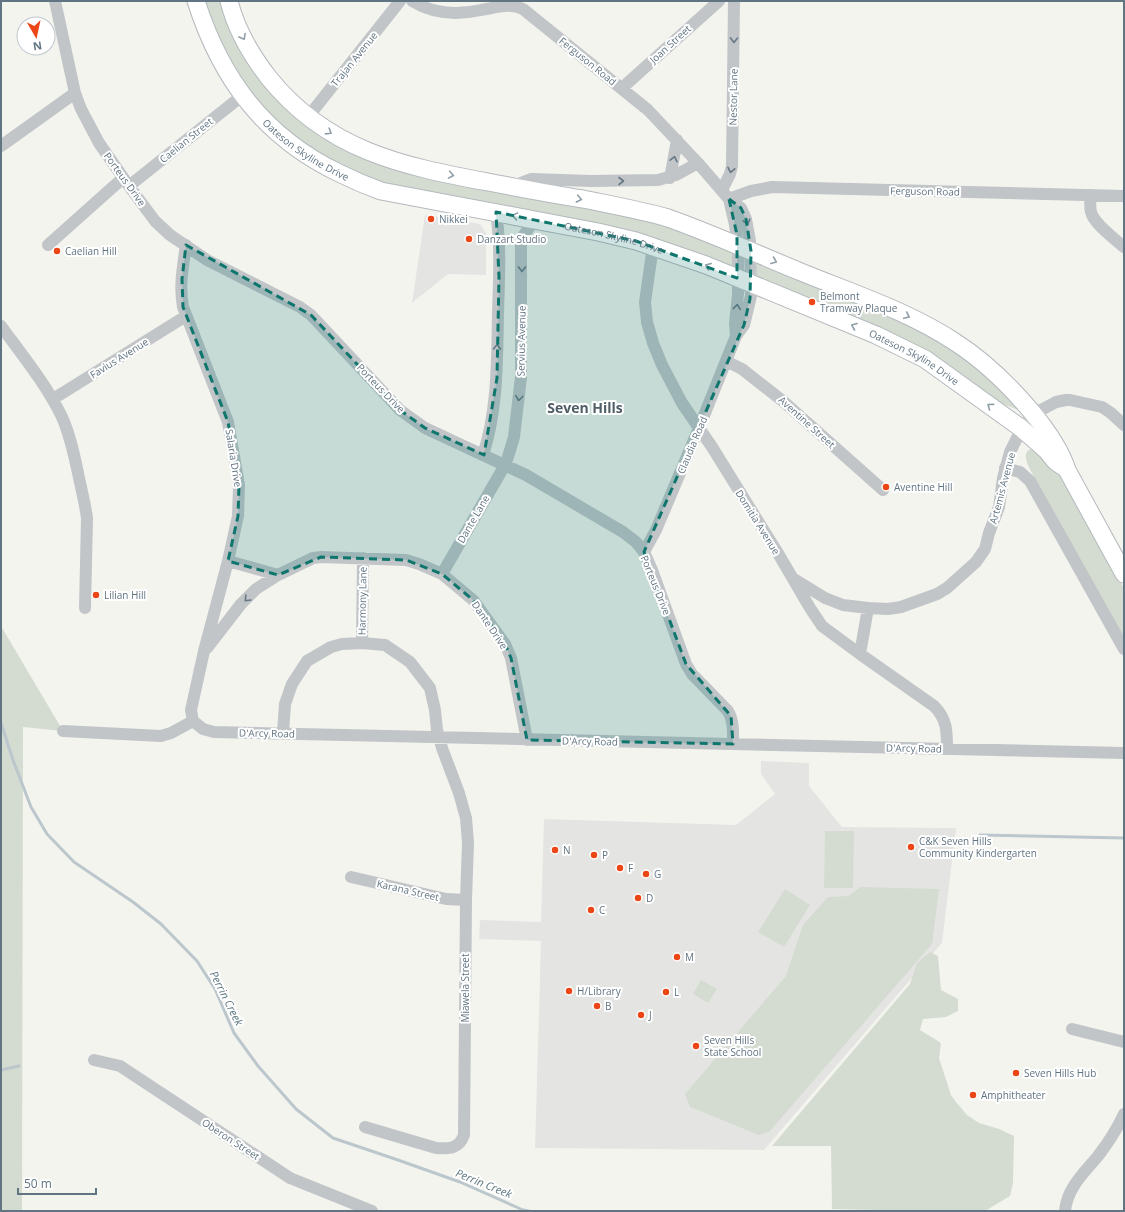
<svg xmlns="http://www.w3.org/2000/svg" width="1125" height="1212" viewBox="0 0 1125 1212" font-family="'Open Sans',sans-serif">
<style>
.built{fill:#e4e5e3}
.green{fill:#d4dbd0}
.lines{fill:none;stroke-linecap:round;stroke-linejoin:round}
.stream{stroke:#bbc7cc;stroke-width:3}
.secondary-casing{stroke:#b3b9bd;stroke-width:19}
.minor{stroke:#c1c5c8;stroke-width:12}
.secondary{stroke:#fff;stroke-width:17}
.oneway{stroke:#909ea8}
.oneway2{stroke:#667886}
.marked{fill:#0f766e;fill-opacity:0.2;stroke:#0f766e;stroke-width:3;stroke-dasharray:8 5;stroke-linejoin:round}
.poi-dot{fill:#ec4617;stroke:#fff;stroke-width:1.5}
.labels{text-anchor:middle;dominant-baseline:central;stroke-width:4;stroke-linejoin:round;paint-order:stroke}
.street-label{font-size:10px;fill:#617482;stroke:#fff}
.poi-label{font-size:10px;fill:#617482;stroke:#fff;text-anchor:start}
.water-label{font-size:11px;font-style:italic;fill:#5c7780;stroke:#fff}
.district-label{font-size:14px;font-weight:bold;fill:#4f5d67;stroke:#fff}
</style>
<rect width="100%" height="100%" fill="#f4f4ef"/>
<!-- built -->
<path class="built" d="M425,215L480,224L486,233V275L448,274L412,303Z
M761,761L809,763V786L842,827L956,828L942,943L764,1150L535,1148L541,941L479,939L480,920L541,922L544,819L736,825L775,794L761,774Z"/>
<!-- green -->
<path class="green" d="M199,1H224L234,28L332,138L634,212L732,247L733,267L381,188L311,155L241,86Z
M761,262L891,312L979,363L1019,410L992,400L755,282V264Z
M1033,449L1061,474L1124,588V641L1036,480C1032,472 1017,451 1033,449Z
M1,626L63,731L23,727L22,1211H1Z
M825,831H854L853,888H824Z
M860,887L939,889L932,944L769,1132L759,1135L690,1107L685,1094L786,976L803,925L828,897L849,896Z
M785,889L810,905L784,947L758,932Z
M930,952L938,956L941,990L958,999V1011L946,1017L923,1019L920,1030L941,1043L939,1058L951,1095L956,1102L967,1115L979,1123L999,1129L1014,1136L1013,1183L1010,1196L985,1211H919L832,1209L831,1146H772L910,984L917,963Z
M701,980L717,989L708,1003L693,994Z"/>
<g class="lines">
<!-- stream -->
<path class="stream" d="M1,723L13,760L31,807L47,834L74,862L133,902L161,924L197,961L215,989L234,1033L258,1066L296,1109L333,1138L398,1160L460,1182L523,1210L529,1211
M980,835L1124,838
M1,1070L19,1066"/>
<defs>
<g id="secondary">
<path id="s1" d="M196,1C221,79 264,137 339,173C353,180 367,186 381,191L598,232L636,241L706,265L876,335L925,359L1021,428L1047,451L1055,461L1062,466"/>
<path d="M229,1C236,29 251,55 269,78C327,150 401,166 488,182C519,188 551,194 583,199C612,205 640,210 668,218C713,234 757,254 801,272C852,293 908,311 955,342C983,360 1009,385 1031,411C1046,429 1060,448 1067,470L1124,574"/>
</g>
</defs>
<!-- secondary casing -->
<use href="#secondary" class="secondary-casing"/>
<!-- minor -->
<path class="minor" d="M55,1L75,93L81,109L99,143L129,186L155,221L170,235L207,260L300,307L311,315L400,410L425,428L526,475L623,532L636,542L644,552L652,570L686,664L692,674L728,711C734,721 733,733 733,744
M412,1C433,14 458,15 481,10C495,8 509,2 523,9L648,110L698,163L729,199L741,208L746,219L750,241L751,296L744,325L736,336L699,428L656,530L644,552
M622,88L719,1
M308,117L400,1
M1,146L75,93
M670,178L677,140
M129,186L243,95
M513,186L531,179L591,181L658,180L676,175L698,163
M722,190L730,174L732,166L734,1
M1091,195C1090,201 1090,207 1091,212C1094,224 1115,239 1124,247
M729,199L751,191L772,187L1124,196
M729,199L735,225L738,246V294L735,323L736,336
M48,245L123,178
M186,245C183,266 179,286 183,307L228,422L239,485L238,516L228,561L204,651L191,710L193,721
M653,246L645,302L647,322L653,343L662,365L682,403L712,447L779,555L810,608L822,626L860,654L934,706C947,719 947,731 947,748
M1,326C22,355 46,384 62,417C70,435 74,454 78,473C81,488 85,503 87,518L85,608
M726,361L742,369L784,402L883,490
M53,399L186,316
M483,455C498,409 497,360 498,313C499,279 501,245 496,212
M1005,468L1020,472L1030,481L1124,649
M228,561L278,575L313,558L321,557L406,560L419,564L442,574L473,600L505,644L511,658L527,740
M442,574L505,465L508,457L514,437L521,377V244L524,235L535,219
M794,579L825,598L843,605L868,608L888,609L901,607L937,594L947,588L976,562L985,549L989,533L999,507L1003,478L1010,452L1023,426L1032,417L1041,410L1056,402L1066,400H1070L1102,407L1111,413L1124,425
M362,643L363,558
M207,648L241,604L256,589L278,575
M860,654L868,608
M193,721L203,729L214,732L1124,753
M63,731L161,736L171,733L193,721
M283,733L285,704L292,684L307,661L331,647L342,644L362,643L385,645L410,662L430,688L435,710L437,730L442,748L459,793L466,818L468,843L466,900L464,1135C459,1149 449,1149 436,1148L365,1127
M351,877L446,899L466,900
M1072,1029L1124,1042
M94,1060L120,1066L290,1178L372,1211
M1065,1211C1067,1188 1084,1173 1098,1156C1108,1143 1117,1129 1124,1114"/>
<!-- secondary -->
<use href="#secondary" class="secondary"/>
</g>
<!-- one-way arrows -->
<defs><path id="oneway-chevron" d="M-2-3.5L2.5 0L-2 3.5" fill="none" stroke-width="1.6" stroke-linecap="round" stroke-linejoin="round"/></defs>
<g class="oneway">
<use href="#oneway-chevron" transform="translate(243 37) rotate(61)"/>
<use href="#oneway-chevron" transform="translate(329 132) rotate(32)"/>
<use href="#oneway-chevron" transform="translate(451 175) rotate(10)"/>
<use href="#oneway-chevron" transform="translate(579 199) rotate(11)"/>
<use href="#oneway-chevron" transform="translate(515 216) rotate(-170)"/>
<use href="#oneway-chevron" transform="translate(774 261) rotate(22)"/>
<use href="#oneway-chevron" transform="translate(708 266) rotate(-158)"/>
<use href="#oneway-chevron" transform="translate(907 316) rotate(25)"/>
<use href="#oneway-chevron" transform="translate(854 326) rotate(-158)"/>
<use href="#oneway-chevron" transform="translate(990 406) rotate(-144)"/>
</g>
<g class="oneway2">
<use href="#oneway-chevron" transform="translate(734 40) rotate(91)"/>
<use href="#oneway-chevron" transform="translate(674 159) rotate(-77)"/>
<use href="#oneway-chevron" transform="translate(731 170) rotate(102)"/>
<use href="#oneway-chevron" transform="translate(621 181)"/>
<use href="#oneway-chevron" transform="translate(747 222) rotate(75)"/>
<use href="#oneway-chevron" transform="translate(522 269) rotate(90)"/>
<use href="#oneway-chevron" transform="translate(737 307) rotate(-84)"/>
<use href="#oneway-chevron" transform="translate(497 347) rotate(-89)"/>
<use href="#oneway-chevron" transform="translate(519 398) rotate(97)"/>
<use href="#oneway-chevron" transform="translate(247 599) rotate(134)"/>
</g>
<!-- marked area -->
<path class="marked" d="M729,199L741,208L746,219L751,251L750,299L744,325L644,552L686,664L731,716L733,744L527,740L511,658L505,644L473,600L442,574L406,560L321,557L278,575L228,561L238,516L239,485L228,422L183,307L182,279L186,245L311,315L400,410L425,428L484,455L497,378L499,277L496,212L636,241L737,278V235Z"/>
<!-- markers -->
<g class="poi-dot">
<circle cx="431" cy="219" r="4"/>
<circle cx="469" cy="239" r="4"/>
<circle cx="57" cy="251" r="4"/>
<circle cx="812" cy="302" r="4"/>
<circle cx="886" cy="487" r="4"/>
<circle cx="96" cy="595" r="4"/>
<circle cx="911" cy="847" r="4"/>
<circle cx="555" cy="850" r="4"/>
<circle cx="594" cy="855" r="4"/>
<circle cx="620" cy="868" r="4"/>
<circle cx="646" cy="874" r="4"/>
<circle cx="638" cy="898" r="4"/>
<circle cx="591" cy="910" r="4"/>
<circle cx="677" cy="957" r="4"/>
<circle cx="569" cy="991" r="4"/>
<circle cx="666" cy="992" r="4"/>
<circle cx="597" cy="1006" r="4"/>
<circle cx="641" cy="1015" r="4"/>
<circle cx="696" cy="1046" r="4"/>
<circle cx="1016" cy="1073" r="4"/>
<circle cx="973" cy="1095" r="4"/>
</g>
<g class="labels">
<!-- street labels -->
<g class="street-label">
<text transform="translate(670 44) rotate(-42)">Joan Street</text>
<text transform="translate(354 59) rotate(-51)">Trajan Avenue</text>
<text transform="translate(588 61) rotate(39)">Ferguson Road</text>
<text transform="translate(733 97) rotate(-89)">Nestor Lane</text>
<text transform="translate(186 140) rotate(-39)">Caelian Street</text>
<text stroke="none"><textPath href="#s1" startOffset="190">Oateson Skyline Drive</textPath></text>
<text transform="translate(125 179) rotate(54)">Porteus Drive</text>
<text transform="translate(925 191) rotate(1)">Ferguson Road</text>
<text stroke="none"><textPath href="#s1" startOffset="514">Oateson Skyline Drive</textPath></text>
<text transform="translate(521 341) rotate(-89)">Servius Avenue</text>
<text transform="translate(119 358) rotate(-32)">Favius Avenue</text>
<text stroke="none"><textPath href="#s1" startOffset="838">Oateson Skyline Drive</textPath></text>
<text transform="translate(381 388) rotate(46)">Porteus Drive</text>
<text transform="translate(807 422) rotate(42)">Aventine Street</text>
<text transform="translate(692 445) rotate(-67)">Claudia Road</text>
<text transform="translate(234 458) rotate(81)">Salaria Drive</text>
<text transform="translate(1002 488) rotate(-75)">Artemis Avenue</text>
<text transform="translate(473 519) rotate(-60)">Dante Lane</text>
<text transform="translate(758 522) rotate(58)">Domitia Avenue</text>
<text transform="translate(656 585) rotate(68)">Porteus Drive</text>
<text transform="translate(362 601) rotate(-89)">Harmony Lane</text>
<text transform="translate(490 625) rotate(56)">Dante Drive</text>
<text transform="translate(267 733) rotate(1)">D'Arcy Road</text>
<text transform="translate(590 741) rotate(1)">D'Arcy Road</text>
<text transform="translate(914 748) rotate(1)">D'Arcy Road</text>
<text transform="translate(408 890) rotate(13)">Karana Street</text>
<text transform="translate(465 988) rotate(-90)">Miawela Street</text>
<text transform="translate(231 1139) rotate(33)">Oberon Street</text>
</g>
<!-- poi labels -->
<g class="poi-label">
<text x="439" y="219">Nikkei</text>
<text x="477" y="239">Danzart Studio</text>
<text x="65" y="251">Caelian Hill</text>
<text x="820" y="296">Belmont<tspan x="820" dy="12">Tramway Plaque</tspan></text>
<text x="894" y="487">Aventine Hill</text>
<text x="104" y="595">Lilian Hill</text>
<text x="919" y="841">C&amp;K Seven Hills<tspan x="919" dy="12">Community Kindergarten</tspan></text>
<text x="563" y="850">N</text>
<text x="602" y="855">P</text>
<text x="628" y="868">F</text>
<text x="654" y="874">G</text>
<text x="646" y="898">D</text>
<text x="599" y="910">C</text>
<text x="685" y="957">M</text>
<text x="577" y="991">H/Library</text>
<text x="674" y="992">L</text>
<text x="605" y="1006">B</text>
<text x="649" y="1015">J</text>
<text x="704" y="1040">Seven Hills<tspan x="704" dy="12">State School</tspan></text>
<text x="1024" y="1073">Seven Hills Hub</text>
<text x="981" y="1095">Amphitheater</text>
</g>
<!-- water labels -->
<g class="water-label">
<text transform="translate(227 998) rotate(63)">Perrin Creek</text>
<text transform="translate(484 1183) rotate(22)">Perrin Creek</text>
</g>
<!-- district labels -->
<g class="district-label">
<text x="585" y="407">Seven Hills</text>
</g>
</g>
<!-- border -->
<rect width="1125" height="1212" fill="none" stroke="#617482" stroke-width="4"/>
<!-- north arrow -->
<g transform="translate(36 36) rotate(171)"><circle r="19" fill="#ffffff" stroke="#c0c7cd"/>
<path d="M0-3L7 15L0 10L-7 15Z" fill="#ec4617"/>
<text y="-6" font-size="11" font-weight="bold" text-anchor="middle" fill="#617482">N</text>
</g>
<!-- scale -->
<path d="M18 1188v6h78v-6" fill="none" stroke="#617482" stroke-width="2"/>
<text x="24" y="1188" font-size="12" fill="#617482" stroke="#ffffff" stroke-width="3" paint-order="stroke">50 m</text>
</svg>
